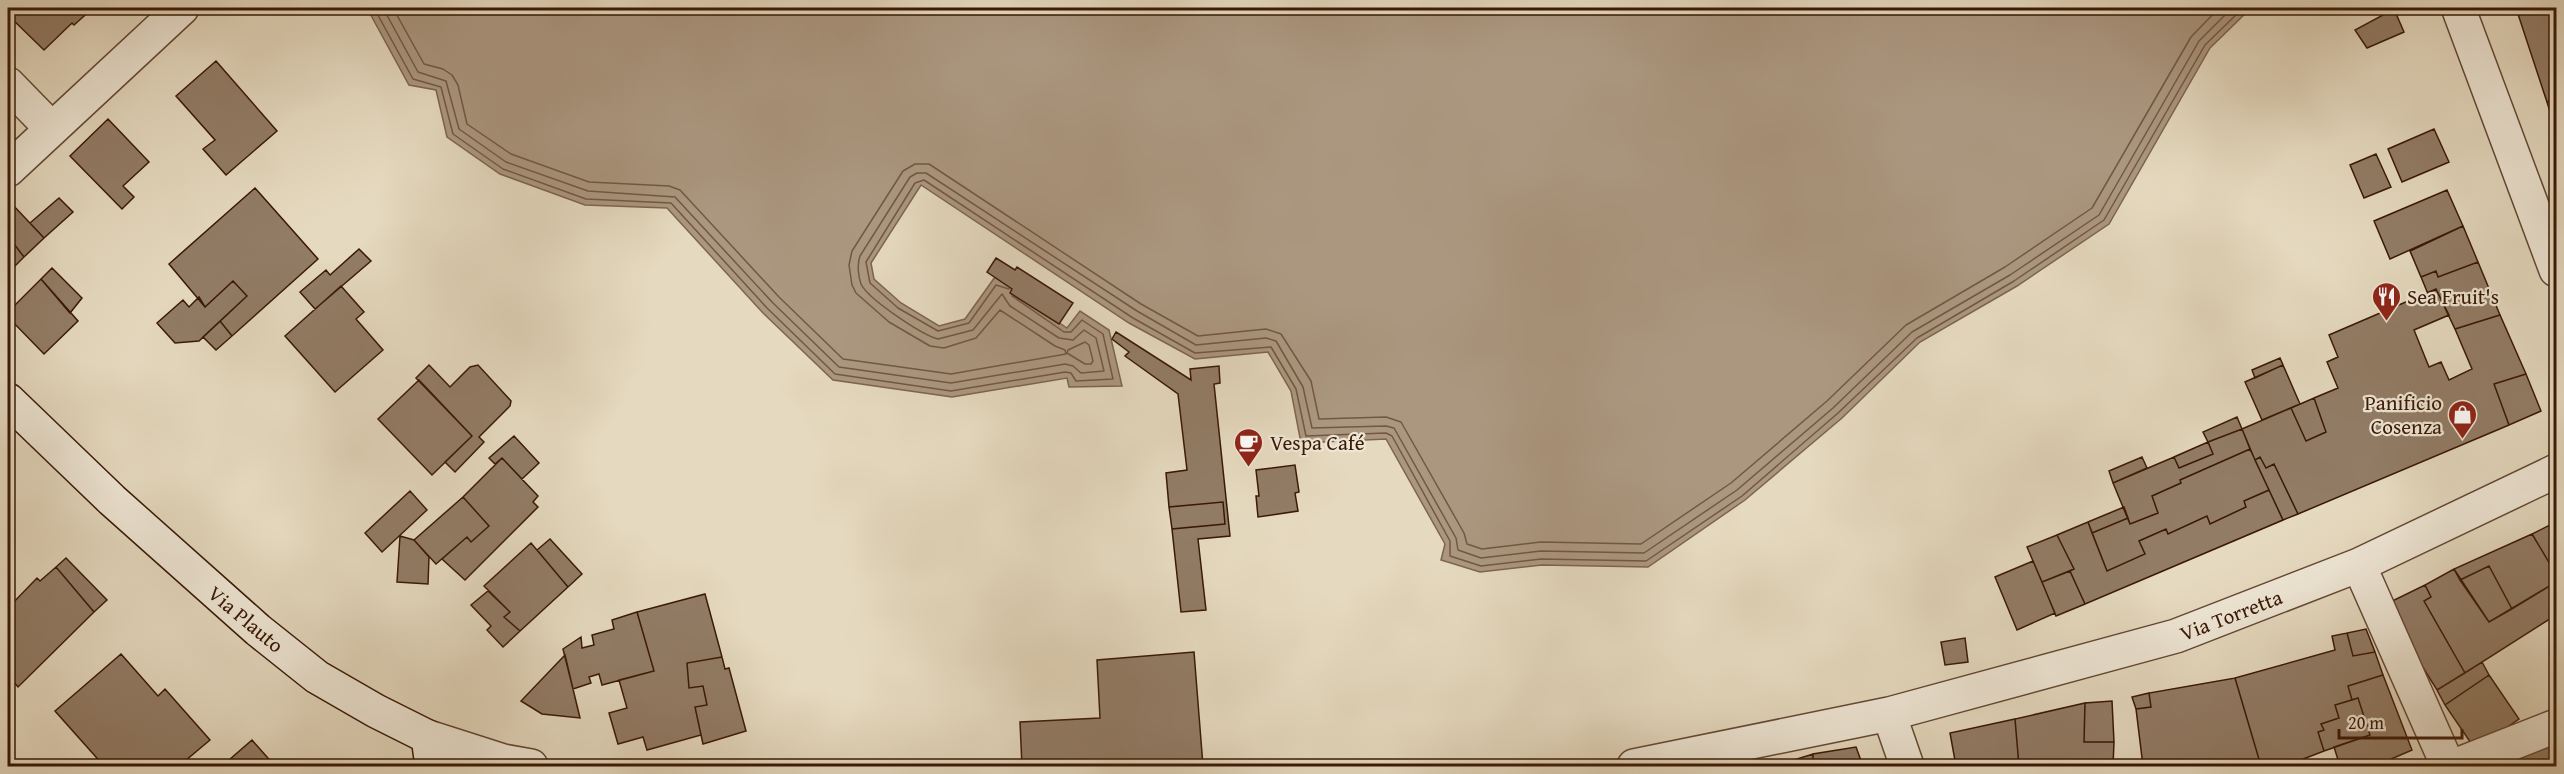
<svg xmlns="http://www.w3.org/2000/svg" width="2564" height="774" viewBox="0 0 2564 774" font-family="'Gentium Book Plus',serif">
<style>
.water{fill:#ab9780;stroke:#7d644f;stroke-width:1.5}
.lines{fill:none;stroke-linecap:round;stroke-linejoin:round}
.shore{stroke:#725842;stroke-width:1.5}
.building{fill:#927c66;stroke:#391805;stroke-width:1.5}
.minor-casing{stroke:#644834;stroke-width:36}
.secondary-casing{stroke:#391805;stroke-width:36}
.minor{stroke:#eee6d5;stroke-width:33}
.secondary{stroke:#eee6d5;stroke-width:33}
.labels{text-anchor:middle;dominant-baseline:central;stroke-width:4.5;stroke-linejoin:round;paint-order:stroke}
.poi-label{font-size:21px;fill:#391805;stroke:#eee6d5;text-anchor:start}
.street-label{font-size:21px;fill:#391805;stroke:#eee6d5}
</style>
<rect width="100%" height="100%" fill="#e5d9bf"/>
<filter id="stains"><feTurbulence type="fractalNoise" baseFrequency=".00333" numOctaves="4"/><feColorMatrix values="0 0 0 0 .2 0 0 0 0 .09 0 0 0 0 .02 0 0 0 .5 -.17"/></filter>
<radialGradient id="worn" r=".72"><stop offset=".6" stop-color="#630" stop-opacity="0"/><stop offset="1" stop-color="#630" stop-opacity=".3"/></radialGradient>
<!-- water -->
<path class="water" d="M367,8H2251L2210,48L2109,224L2017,286L1920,342L1842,418L1745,500L1648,567L1542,565L1480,572L1441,560L1445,544L1386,439L1301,443L1291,391L1268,352L1195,359L1129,323L921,185L871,263L874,279L901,303L939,326L965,319L995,277L1017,285L1018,295L1067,328L1080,311L1109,330L1122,386L1069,387L1067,378L952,397L833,380L763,313L667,208L585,205L500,174L447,137L436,90L409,85Z"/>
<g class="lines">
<!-- shore -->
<path class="shore" d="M374,8L413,79L441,87L453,134L503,169L586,199L671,203L767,308L835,374L951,391L1065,372L1071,373L1076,381L1113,379L1103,334L1082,320L1071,332H1064L1012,296
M383,8L418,72L446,81L459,129L506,162L588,191L675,197L773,303L839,367L951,383L1065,364L1073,366L1081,373L1104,371L1096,338L1084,330L1073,340L1059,338L1010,306L1002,294L973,330L938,339C922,335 868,299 861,284C858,276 857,264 860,256L910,177L917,173H926L1137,311L1196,345L1266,338L1276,341L1303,387L1312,428L1386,426L1394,428L1456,538L1458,550L1481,558L1541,551L1644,553L1737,490L1833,408L1912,332L2010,275L2099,215L2199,41L2232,8
M393,8L424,64L443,69L452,75L458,85L467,124L511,154L589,182L669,186L680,190L779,297L843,359L951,374L1066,354L1065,350L1055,346L1000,310L976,338L944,348L930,346L889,322L856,293L852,285L849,265L852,251L903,171L915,164H929L1141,304L1198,336L1266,329L1281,334L1311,381L1319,419L1386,417L1401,422L1464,533L1467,544L1482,549L1541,542L1641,544L1731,483L1827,401L1906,325L2005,267L2092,208L2191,37L2219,8
M1009,289L996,285L969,323L938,331L898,308L870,283L866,262L915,183L924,180L1133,318L1195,353L1271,347L1296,389L1306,436L1386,433L1392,436L1450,541V556L1481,566L1541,559L1646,561L1742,496L1838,413L1917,338L2014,281L2104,220L2205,45L2243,8
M1085,342L1089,345L1093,361L1091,364H1085L1067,353L1068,350Z"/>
</g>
<!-- building -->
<path class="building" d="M16,8H93L74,25L72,23L44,50L8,15Z
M2516,8H2556V99L2547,102Z
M2394,9L2404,32L2367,48L2355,30Z
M216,61L277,131L226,175L203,149L215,140L176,96Z
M2556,99V131L2547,102Z
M108,119L149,162L123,186L134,197L122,209L70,156Z
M2434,129L2449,162L2402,182L2388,149Z
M2376,154L2391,187L2364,198L2350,165Z
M255,188L318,259L232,336L220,321L247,296L233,281L205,307L169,264Z
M2447,190L2463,226L2390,259L2374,221Z
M59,198L73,212L44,238L30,223Z
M11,203L44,238L24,257L11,240L8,244V206Z
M2463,226L2478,262L2438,277L2436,271L2421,277L2410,251Z
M11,240L24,257L8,273V244Z
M359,249L371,261L315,309L300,292L326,270L330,275Z
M996,258L1015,270L1017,267L1073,303L1059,324L1010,293L1012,289L987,272Z
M2478,262L2500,315L2455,329L2436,289L2428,294L2421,277L2436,271L2438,277Z
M52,268L82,298L70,313L41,279Z
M41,279L78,321L44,354L8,317V312Z
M233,281L247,296L199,341L175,343L157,323L183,300L189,307L199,297L205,307Z
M341,286L364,312L356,319L383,350L335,392L285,336Z
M2436,289L2449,315L2414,330L2429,367L2441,362L2449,380L2472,369L2455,329L2500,315L2526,374L2494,384L2509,425L2298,514L2274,464L2266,468L2260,457L2255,460L2242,429L2291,408L2306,441L2326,432L2314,398L2338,388L2327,362L2338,357L2329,335Z
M220,321L232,336L216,350L203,337Z
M1116,332L1191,380L1190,369L1219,366L1220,383L1214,384L1230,536L1198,539L1206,610L1181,612L1172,529L1225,524L1223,502L1169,507L1166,473L1187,470L1178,394L1125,356L1129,352L1112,339Z
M2280,358L2283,365L2255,378L2252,370Z
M429,365L450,387L470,367L478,365L511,401L510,406L479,437L484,442L455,472L445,462L472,436L416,378Z
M2283,365L2300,404L2262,420L2245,382Z
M2526,374L2541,411L2509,425L2494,384Z
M419,380L472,436L432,475L378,419Z
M2314,398L2326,432L2306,441L2291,408Z
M2237,417L2242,429L2208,442L2203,432Z
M2242,429L2250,449L2180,480L2181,483L2152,496L2158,513L2130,524L2113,483L2174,457L2179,468L2213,454L2208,442Z
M514,436L539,463L522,479L502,458L495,464L489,458Z
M2208,442L2213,454L2179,468L2174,457Z
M2250,449L2269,490L2244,501L2246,507L2210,524L2207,516L2168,534L2166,529L2139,541L2145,554L2107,571L2092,533L2128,518L2130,524L2158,513L2152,496L2181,483L2180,480Z
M2142,457L2147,468L2113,483L2109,471Z
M2260,457L2266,468L2274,464L2298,514L2283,520L2255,460Z
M502,458L538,496L533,502L538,507L465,580L442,559L467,537L471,542L489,526L463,497Z
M1295,465L1299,492L1295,493L1298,511L1258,517L1256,496H1259L1256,470Z
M2269,490L2283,520L2085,604L2070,571L2074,569L2057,535L2088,522L2107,571L2145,554L2139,541L2166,529L2168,534L2207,516L2210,524L2246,507L2244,501Z
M410,491L427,510L382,552L365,533Z
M463,497L489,526L471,542L467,537L436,564L414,540Z
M1223,502L1225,524L1172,529L1169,507Z
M2124,507L2128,518L2092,533L2088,522Z
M2556,522V574L2532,534Z
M2532,534L2556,574V582L2512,609L2489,566L2460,580L2454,569Z
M2057,535L2074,569L2042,582L2027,547Z
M400,536L414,540L429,557L428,584L397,582Z
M550,539L582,574L568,587L537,550Z
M531,543L568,587L520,631L504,617L510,612L484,586Z
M66,558L107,600L94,612L56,567Z
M2033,561L2055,613L2017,630L1995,577Z
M2489,566L2512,609L2489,622L2460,580Z
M56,567L94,612L18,687L8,675V608L37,578L40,581Z
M2454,569L2489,622L2556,582V615L2465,673L2424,601L2431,597L2425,585Z
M2070,571L2085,604L2056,616L2042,582Z
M2425,585L2431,597L2424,601L2465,673L2437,690L2384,605Z
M488,591L510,612L504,617L520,631L503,647L487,630L491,626L471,605Z
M705,594L722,657L687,663L689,688L703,686L707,705L695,707L701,735L647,750L643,737L618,744L609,713L627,708L619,680L654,671L637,612Z
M637,612L654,671L602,685L599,674L589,677L591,683L573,689L563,649L581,637L582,648L594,645L592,635L614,629L612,620Z
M2366,629L2375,652L2353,656L2347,633Z
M2347,633L2353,656L2375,652L2383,675L2348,686L2352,700L2335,705L2339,718L2321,724L2324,730L2318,732L2324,751L2285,766H2261L2235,678L2335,650L2332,636Z
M1965,638L1968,662L1945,665L1941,642Z
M1194,652L1203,766H1022L1020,722L1100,718L1097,660Z
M121,654L158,696L165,689L210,740L179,766H104L55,711Z
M565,655L573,689L580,718L542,714L521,701Z
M722,657L725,669L729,668L746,731L703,744L695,707L707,705L703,686L689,688L687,663Z
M2482,662L2489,675L2445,705L2437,690Z
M2383,675L2412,750L2375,766H2340L2334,747L2370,735L2358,698L2352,700L2348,686Z
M2489,675L2519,719L2475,749L2445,705Z
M2235,678L2261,766H2168L2166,762L2143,766L2136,709L2151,707L2149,693Z
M2149,693L2151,707L2136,709L2132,697Z
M2358,698L2370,735L2324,751L2318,732L2324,730L2321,724L2339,718L2335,705Z
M2112,701L2114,742H2084L2085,703Z
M2085,703L2084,742H2114L2113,766H2019L2015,719Z
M2015,719L2019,766H1956L1950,733Z
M2556,738V766H2485Z
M252,740L275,766H222Z
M1856,747L1863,766H1798L1813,763V754Z
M1813,754V763L1782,766L1781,764Z"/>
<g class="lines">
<defs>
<path id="minor" d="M2464,8L2459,10L2556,270
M8,84L52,129
M8,170L182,8
M2359,565L2448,766
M1889,714L1907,766
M428,737L503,761L531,766
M1634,766L1889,714L2176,636L2359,565L2556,471
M2454,766L2556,726"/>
<path id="secondary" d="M8,400L112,500L258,630L317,677L376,711L428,737L432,766"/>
</defs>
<!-- minor casing -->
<use href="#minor" class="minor-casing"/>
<!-- secondary casing -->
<use href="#secondary" class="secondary-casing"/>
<!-- minor -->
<use href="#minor" class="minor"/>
<!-- secondary -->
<use href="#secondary" class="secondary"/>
</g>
<!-- icons -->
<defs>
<symbol id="restaurant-pin" viewBox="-11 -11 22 30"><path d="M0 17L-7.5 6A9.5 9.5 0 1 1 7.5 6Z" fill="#8f2418" stroke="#eee6d5"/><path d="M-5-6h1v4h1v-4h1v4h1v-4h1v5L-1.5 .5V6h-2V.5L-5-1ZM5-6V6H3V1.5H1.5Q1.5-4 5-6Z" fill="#fff"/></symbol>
<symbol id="shop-pin" viewBox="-11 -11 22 30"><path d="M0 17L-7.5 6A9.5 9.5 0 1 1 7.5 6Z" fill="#8f2418" stroke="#eee6d5"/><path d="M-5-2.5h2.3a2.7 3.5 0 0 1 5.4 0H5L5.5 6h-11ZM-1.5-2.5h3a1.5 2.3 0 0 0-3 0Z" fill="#fff"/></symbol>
<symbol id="cafe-pin" viewBox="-11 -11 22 30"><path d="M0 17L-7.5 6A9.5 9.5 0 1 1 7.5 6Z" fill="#8f2418" stroke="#eee6d5"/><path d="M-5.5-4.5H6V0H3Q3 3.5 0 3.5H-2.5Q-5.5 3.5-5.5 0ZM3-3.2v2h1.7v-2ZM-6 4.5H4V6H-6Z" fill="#fff"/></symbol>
</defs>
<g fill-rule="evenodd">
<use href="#restaurant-pin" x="2370" y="280" width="33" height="45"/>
<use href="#shop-pin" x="2446" y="398" width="33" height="45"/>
<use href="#cafe-pin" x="1232" y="426" width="33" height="45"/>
</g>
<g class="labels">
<!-- poi labels -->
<g class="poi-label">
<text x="2407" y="296">Sea Fruit's</text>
<text x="2442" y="402" text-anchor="end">Panificio<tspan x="2442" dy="24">Cosenza</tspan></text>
<text x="1270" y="442">Vespa Café</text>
</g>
<!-- street labels -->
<g class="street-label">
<text transform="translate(2231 615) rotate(-21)">Via Torretta</text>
<text transform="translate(246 619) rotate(40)">Via Plauto</text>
</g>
</g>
<!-- margin -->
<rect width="2564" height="774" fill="none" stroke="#e5d9bf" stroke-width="30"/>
<rect x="9" y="9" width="2546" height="756" fill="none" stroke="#391805" stroke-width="3"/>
<rect x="15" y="15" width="2534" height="744" fill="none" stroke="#391805" stroke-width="1.5"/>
<!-- scale -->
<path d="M2339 729v9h123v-9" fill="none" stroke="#391805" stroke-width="3"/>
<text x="2348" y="729" font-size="18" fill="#391805" stroke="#eee6d5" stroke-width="4.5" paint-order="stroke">20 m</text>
<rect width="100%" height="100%" filter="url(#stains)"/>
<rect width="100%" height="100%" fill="url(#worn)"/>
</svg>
